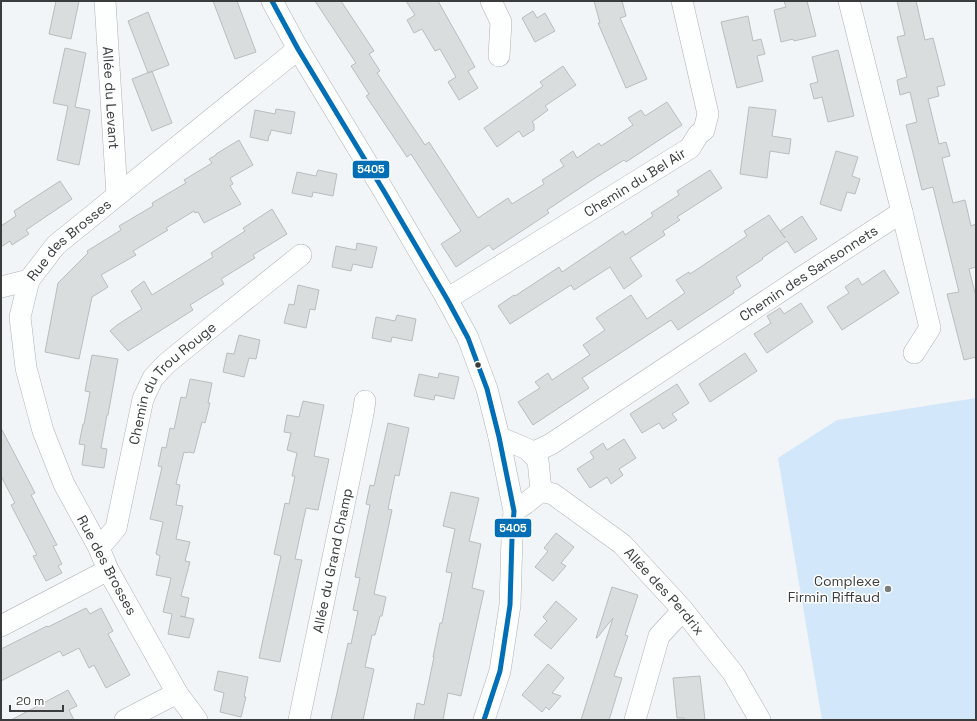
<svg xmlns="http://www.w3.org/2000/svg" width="977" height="721" viewBox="0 0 977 721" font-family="'Space Grotesk',sans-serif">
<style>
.green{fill:#d2e7f9}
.building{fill:#daddde;stroke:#babcbe}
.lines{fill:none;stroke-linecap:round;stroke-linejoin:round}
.minor-casing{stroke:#b0b2b4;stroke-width:22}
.minor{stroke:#fdfefe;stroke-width:21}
.bus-1-casing{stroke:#fff;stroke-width:8}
.bus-1{stroke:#006fb6;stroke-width:5}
.bus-dot{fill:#3a3c3d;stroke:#fff;stroke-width:1.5}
.poi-dot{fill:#7a7d7e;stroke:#fff;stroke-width:1.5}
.labels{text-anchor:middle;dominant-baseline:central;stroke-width:3;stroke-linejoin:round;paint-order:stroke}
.street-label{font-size:14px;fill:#3a3c3d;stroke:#fff}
.poi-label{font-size:14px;fill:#3a3c3d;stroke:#fff;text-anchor:end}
.line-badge{stroke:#fff;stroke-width:1.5}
.badge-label{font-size:11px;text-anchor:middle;font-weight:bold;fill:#fff}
</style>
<rect width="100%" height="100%" fill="#f2f5f7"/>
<!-- green -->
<path class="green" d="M976,398V720H822L778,458L837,420Z"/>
<!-- building -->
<path class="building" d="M56,1H79L71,39L49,34Z
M213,1H237L256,52L235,59Z
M315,1H341L374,51L369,54L380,71L377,73L425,145L429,142L478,218L508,198L512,204L544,184L542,180L564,166L560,160L573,151L577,158L599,143L601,146L633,125L628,118L641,110L645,116L667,102L682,125L626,162L624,160L592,180L547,210L549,213L493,250L489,245L456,267L441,244L461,231L411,154L407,157L366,96L369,94L351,66L356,63Z
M406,1H438L475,67L468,71L478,88L459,100L448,82L456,77L440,49L435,51L422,29L414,33L407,20L415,15Z
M594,1H622L626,16L620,18L647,79L626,88L598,23H600Z
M784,1H807L816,36L794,41L793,39L781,42L774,10L786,7Z
M897,1H916L925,40L933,38L945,85L937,87L939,96L928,99L939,144L946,142L950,156L942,158L953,203L965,200L971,226L976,224V267L969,269L976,297V357L964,360L947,294L959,292L933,187L922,190L913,153L906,125L917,122L910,92L900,95L897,80L907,77L897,37L905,35Z
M533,11L537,18L545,13L555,31L535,42L522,18Z
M148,12L169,65L148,73L128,21Z
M748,16L753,41L761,39L765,54L757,56L763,81L737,88L721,22Z
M65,48L86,53L75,107L90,110L79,165L57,160L68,106L53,103Z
M838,50L854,116L828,122L822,97L814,99L810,84L818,82L812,57Z
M563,66L576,85L545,106L548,110L532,122L534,124V130L523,137L519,131L497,147L484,128L543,86L540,82Z
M152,71L172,123L152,131L132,79Z
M749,107L776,110L772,136L791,139L789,154L770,151L767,178L740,174Z
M276,109L295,112L291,134L271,130L270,135H269L268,141L250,137L255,110L275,114Z
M239,140L253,165L230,178L233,184L230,186L241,204L204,223L198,212L195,213L194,211L166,228L168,230L133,251L136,255L101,275L108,287L92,297L79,359L45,352L58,283L88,253L87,251L121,230L119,226L153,206L152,203L186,183L184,180L212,163L209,159L216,155V154Z
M836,151L858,157L852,176L860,179L855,194L847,192L841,211L820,204Z
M318,170L337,174L333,196L313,192L312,197L292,193L297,172L316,176Z
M710,170L722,188L677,217L680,220L663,231L665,235L630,258L642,276L624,289L610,267L574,290L571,285L510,324L498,306L514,295L515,296L559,267L562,272L623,231L625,235L653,216L651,213L679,195L677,191Z
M60,181L72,199L26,230L29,234L12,245L10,241L1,247V226L16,216L14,211Z
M272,209L287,234L253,255L255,258L221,279L224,284L190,305L193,310L128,351L110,331L117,325L142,309L131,291L144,281L152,295L213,257L211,253L245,231L243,228Z
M769,215L785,238L780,231L802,216L817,239L795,253L787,241L762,258L763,259L736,277L741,286L733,291L734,293L678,330L671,320L582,378L589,388L533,425L518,402L540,388L535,382L548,373L552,380L590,355L583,345L605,330L596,318L631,295L647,319L685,293L676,280L689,272L690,274L747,236L744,231Z
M357,243L377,247L372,268L353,264L351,271L332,267L336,246L356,250Z
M884,270L899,293L842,330L827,307L849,293L845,287L858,278L862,285Z
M298,285L319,290L315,310L310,309L306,328L284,323L289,304L294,305Z
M801,303L813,322L767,353L754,334L771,323L767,316L780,308L784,314Z
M397,315L416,319L412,341L392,337L391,342L372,338L376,317L395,321Z
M239,335L260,340L256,359L249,358L244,377L223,372L227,353L234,354Z
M745,353L757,371L710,402L699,384Z
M92,355L118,359L108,415H107L101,448L107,449L104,468L82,465L85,445L79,444L83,424H84L90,392L85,391Z
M439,373L459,377L454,399L435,395L434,400L414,396L419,374L438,378Z
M190,379L212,383L208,403H210L205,423L202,422L194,453L188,452L187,453L184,452L176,484L180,485L176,505L183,506L176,539L190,542L185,561L190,562L181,596L189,598L185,617L180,616L194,619L189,638L168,634L172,614L163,612L171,578L156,575L160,556L156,554L163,522L150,519L162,467L158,466L162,447L166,448L170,428L174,429L181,397L186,398Z
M677,384L689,403L672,414L677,420L663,429L659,423L642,433L630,414Z
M303,401L324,405L314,456L329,459L318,510L306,508L295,559L302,560L280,662L259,658L281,556L274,554L285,503L289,504L295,476H292L297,453L287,450L291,433L284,432L287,415L299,417Z
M388,423L409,428L399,476L395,475L388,509L392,510L374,594L386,597L382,616H380L375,635H372L365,667L374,669L363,720H331L348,643L351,644L358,611L353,610L360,578L355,577L370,505L366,504L370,485L374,486Z
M1,428L35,493L31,495L57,545L53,546L62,564L58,566L62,573L46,581L33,556L37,555L11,505L15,503L1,476Z
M624,439L636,458L619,469L623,475L611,484L607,477L590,488L577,469L594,458L590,452L603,443L607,450Z
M451,492L479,498L469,541L481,544L472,588L484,591L461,696L448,693L443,720H414L417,703L424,705L434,657H433L440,623H442L452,573L446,572L455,529L443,526Z
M556,533L574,547L561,563L566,566L553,581L535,567L548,551L544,548Z
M612,587L638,595L625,635L628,636L614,676L622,678L609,720H581L613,618L597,638H596Z
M556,601L577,619L551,649L534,635L547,621L543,617Z
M86,608L90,614L101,608L113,631L108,634L130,675L106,688L94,665L89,668L79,648L63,656L60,651L1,681V649L47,626L48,627Z
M548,664L564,678L552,693L561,696L549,710L546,707L542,712L522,695Z
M218,671L248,677L244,697H246L241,717L220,712L224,693L214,690Z
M700,676L705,720H684V718H677L673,678Z
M68,690L77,706L69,710L74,720H11Z"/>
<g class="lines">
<defs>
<g id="minor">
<path id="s1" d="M105,1L117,195"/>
<path d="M272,1L298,49L385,193L447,299L468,338L487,389L499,437L514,511L512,538L510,605L500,671L484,720"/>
<path d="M491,1L501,22L499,56"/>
<path d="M902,212L930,328L914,353"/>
<path d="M1,287L29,280"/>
<path id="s2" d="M447,299L690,148L698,135L704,130L708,114L682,1"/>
<path d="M499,437L527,449L538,460L541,491L525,504L514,511"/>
<path id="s3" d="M532,453L551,444L796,281L902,212L849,1"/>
<path id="s4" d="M541,491L553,494L622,544L683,610L733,673L760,720"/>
<path id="s5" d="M99,548L116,528L143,399L153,378L166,364L220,320L301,255"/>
<path d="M1,626L108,570"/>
<path d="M125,720L177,693"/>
<path id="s6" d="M197,720L177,693L108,570L99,548L64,484L43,431L26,368L20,317L29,280L56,245L298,49"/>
<path id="s7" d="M299,720L363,414L365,401"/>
<path d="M635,720L659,636L683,610"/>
</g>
</defs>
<!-- minor casing -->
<use href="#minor" class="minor-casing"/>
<!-- minor -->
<use href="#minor" class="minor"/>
<defs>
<path id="bus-1" d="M272,1L298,49L385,193L447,299L468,338L487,389L499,437L514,511L512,538L510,605L500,671L484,720"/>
</defs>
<!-- bus-1 casing -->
<use href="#bus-1" class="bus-1-casing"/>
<!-- bus-1 -->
<use href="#bus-1" class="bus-1"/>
</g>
<!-- markers -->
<circle class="bus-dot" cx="478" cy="365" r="3.5"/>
<circle class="poi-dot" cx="888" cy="589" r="4"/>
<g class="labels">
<!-- street labels -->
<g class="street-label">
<text stroke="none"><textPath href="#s1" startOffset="97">Allée du Levant</textPath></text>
<text stroke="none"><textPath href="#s2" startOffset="221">Chemin du Bel Air</textPath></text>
<text stroke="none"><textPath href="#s6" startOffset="540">Rue des Brosses</textPath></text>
<text stroke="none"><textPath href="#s3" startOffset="330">Chemin des Sansonnets</textPath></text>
<text stroke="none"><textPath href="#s5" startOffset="187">Chemin du Trou Rouge</textPath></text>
<text stroke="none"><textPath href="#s7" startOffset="163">Allée du Grand Champ</textPath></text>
<text transform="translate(107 565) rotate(62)">Rue des Brosses</text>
<text stroke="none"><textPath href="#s4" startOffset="161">Allée des Perdrix</textPath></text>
</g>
<!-- poi labels -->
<g class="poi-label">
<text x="880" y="581">Complexe<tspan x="880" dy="16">Firmin Riffaud</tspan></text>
</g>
</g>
<g class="line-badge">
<rect x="352" y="160" width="38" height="19" rx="4" fill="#006fb6"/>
<rect x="494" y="518" width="38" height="20" rx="4" fill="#006fb6"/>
</g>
<g class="badge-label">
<text x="371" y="173">5405</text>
<text x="513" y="532">5405</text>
</g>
<!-- border -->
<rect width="977" height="721" fill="none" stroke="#3a3c3d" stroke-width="4"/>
<!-- scale -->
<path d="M10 705v6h53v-6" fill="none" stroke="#3a3c3d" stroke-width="2"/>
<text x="16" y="705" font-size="12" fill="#3a3c3d" stroke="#ffffff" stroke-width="3" paint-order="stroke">20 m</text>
</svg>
